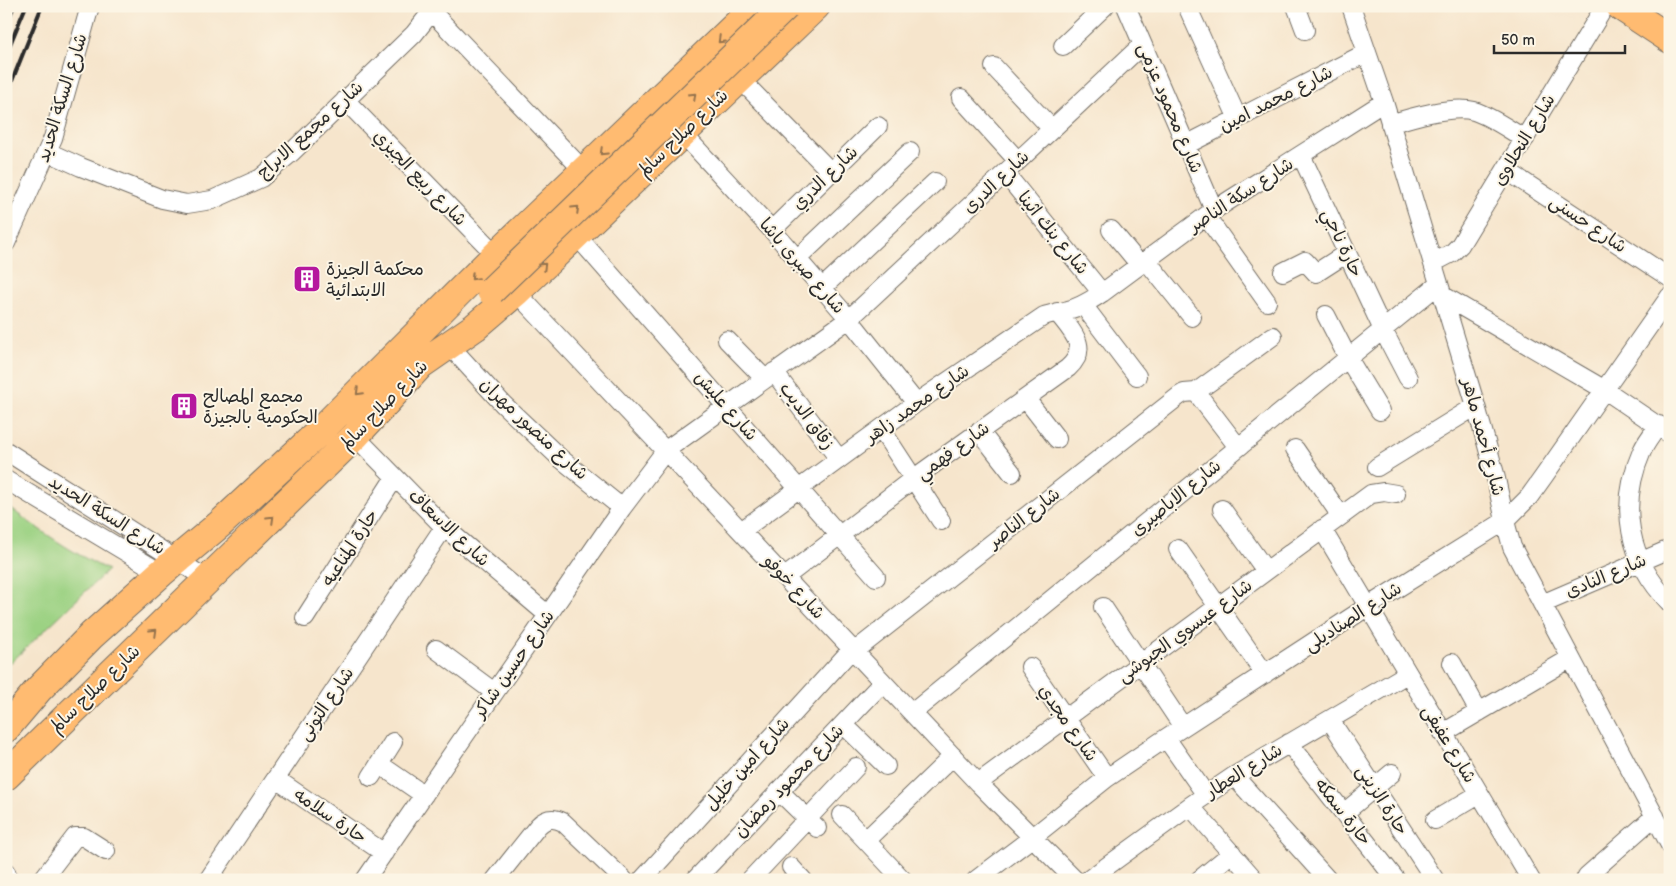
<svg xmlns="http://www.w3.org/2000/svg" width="1676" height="886" viewBox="0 0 1676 886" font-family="'Balsamiq Sans','Playpen Sans Arabic',sans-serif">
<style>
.green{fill:#9cd283;stroke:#647e57}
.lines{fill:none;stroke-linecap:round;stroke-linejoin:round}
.street-casing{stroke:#726c63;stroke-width:20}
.highway-casing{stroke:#726c63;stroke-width:30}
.street{stroke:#fff;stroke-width:18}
.highway{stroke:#ffbb71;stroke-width:28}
.rail{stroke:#2b2b2b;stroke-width:4}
.highway-bridge-casing{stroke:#726c63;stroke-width:30;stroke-linecap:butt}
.highway-bridge{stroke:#ffbb71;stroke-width:28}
.oneway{stroke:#95734e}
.labels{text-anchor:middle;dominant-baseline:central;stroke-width:4;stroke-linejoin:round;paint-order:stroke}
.street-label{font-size:18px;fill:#2b2b2b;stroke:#fcf5e5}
.poi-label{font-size:18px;fill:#2b2b2b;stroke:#fcf5e5;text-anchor:start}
</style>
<rect width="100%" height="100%" fill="#fcf5e5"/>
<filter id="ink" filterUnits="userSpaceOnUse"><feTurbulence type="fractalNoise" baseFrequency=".02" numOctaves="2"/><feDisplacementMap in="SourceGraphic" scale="10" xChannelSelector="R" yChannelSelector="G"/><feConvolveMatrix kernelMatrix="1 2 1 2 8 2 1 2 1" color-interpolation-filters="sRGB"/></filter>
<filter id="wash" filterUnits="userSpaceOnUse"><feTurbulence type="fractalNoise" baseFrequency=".0096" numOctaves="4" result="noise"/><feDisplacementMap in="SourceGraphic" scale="20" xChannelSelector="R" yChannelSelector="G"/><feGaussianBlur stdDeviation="1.12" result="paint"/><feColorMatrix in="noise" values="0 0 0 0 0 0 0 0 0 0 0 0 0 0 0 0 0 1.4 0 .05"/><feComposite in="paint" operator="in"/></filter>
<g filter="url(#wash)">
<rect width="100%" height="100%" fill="#f6e5cc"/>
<!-- green -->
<path class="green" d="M6,505C38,529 72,553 108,570L6,667Z"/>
</g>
<g filter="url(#ink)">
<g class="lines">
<defs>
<path id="street" d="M1126,6L1214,210
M1187,6L1238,119
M1296,6L1305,30
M1351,6L1384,102L1476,406L1495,474L1505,521L1512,547L1670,845
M432,12L584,171
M1063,46L1105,6
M994,67L1052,129
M740,79L831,172
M961,98L1018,161
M345,100L496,255
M1390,124C1412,117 1452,105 1474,111C1492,117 1508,129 1525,139
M683,134L772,230L849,319L916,403
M1186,145L1366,53
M48,152L81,167L162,199L187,204L212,200L261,178L292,152L414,34L436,6
M1301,155L1383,330L1408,378
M1506,170L1670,278
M1005,173L1102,293
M1206,216L1267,302
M772,230L878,126
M1111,230L1140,265
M576,235L876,577
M6,243L53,138L90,6
M797,259L910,152
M1146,260L1192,317
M1433,263L1452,253L1460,245L1605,6
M1283,272L1305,261L1316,273L1347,253
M822,288L935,182
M516,292L978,783L1075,880
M1442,295L1605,390L1670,434
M1083,305L1137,376
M1326,315L1348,358L1380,411
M727,340L765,379
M449,345L503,404L560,458L622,508
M774,372L839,459
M1196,392L1273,336
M1196,392L1238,447
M1026,399L1057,439
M1659,425C1653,433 1646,442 1642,451C1618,506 1628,560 1670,603
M881,429L941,521
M980,432L1012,473
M355,436L444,527L548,615
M1295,449L1341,516
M6,451L208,580
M1377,467L1476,406
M6,480L161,573
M1222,509L1266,571
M1322,529L1531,880
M741,531L916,403L1044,316C1052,313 1060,313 1068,310C1081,307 1091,300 1102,293L1214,210L1384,102
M1178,549L1265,674
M785,577L913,479L1068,368C1091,347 1071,331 1057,312
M1542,604L1670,549
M1103,607L1183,727
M305,618L395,477
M436,649L494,692
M855,651L1179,396L1184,393L1196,392
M1452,663L1479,712
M1030,667L1107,778
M912,713L1439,284
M1330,720L1435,880
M843,724L886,766
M1443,733L1571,658
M1166,738L1206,795
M1289,743L1396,880
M379,764L424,795
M1234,776L1328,880
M371,777L393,742
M276,779L384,853
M978,783L1371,494L1384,492L1396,494
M779,791L817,828
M1190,806L1255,880
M1344,813L1392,773
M842,815L903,880
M1435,820L1479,794
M866,840L953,756
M791,867L803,880
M6,872L9,880
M42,880L75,837H84L106,851
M208,880L444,527
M365,880L622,508L666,450L849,319L1142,45
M495,880L538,826C546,818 553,817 563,822L624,880
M642,880L852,649
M695,880L883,682
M750,880L856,767
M976,880L1033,837L1107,778L1166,738L1367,607L1505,521L1529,497L1544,476L1670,296
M1088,880L1190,806L1234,776L1407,674
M1199,880L1232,853
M1585,880L1587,876L1655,816"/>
<path id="highway" d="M1620,6L1670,39
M6,728L38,690L92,635L161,573L220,524L317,434L496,255L756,6
M6,776L355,436L420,365L475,327L516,292L816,6"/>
</defs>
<!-- street casing -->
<use href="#street" class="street-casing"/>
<!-- highway casing -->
<use href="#highway" class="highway-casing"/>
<!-- street -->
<use href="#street" class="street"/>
<!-- highway -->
<use href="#highway" class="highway"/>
<!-- rail -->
<path class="rail" d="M6,25L14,6
M6,54L26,6
M6,96L42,6"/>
<defs>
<path id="highway-bridge" d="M491,291L786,6"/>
</defs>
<!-- highway-bridge casing -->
<use href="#highway-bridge" class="highway-bridge-casing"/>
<!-- highway-bridge -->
<use href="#highway-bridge" class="highway-bridge"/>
</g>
<!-- one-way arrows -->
<defs><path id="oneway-chevron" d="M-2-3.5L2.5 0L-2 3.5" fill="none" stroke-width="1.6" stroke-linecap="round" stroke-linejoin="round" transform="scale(1.25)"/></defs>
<g class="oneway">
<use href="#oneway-chevron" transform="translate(721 40) rotate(136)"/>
<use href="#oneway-chevron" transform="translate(693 96) rotate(-44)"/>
<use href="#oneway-chevron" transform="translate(603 152) rotate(136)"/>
<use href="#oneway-chevron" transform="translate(576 209) rotate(-44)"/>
<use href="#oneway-chevron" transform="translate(543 266) rotate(-44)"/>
<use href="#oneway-chevron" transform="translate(474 277) rotate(135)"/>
<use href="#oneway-chevron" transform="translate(359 392) rotate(135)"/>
<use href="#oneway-chevron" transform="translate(271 519) rotate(-44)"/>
<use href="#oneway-chevron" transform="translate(154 632) rotate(-44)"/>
</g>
</g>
<!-- icons -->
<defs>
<symbol id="building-square" viewBox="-11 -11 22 22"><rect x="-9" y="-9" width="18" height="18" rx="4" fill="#b5179e" stroke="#fcf5e5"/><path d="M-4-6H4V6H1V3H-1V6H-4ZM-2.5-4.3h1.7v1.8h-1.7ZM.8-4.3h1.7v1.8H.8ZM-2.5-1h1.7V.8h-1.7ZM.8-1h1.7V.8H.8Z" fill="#fff"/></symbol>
</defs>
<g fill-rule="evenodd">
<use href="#building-square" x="291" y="263" width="32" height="32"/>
<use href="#building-square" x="168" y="390" width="32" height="32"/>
</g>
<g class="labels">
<!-- street labels -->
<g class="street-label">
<text transform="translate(62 98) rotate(-73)">شارع السكة الحديد</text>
<text transform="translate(1276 99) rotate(-27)">شارع محمد امين</text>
<text transform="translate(1170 108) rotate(67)">شارع محمود عزمى</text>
<text transform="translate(310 130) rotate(-42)">شارع مجمع الابراج</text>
<text transform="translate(683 133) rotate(-44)">شارع صلاح سالم</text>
<text transform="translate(1524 140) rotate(-59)">شارع النحلاوى</text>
<text transform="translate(420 178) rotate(46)">شارع ربيع الجيزي</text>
<text transform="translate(825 178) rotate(-44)">شارع الدري</text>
<text transform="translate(996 182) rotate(-43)">شارع الدرى</text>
<text transform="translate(1241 195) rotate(-33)">شارع سكة الناصر</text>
<text transform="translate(1588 224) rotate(34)">شارع حسنى</text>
<text transform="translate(1053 233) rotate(51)">شارع بنك اثينا</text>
<text transform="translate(1342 243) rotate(65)">حارة ناجي</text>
<text transform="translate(802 266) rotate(49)">شارع صبرى باشا</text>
<text transform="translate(917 404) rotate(-35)">شارع محمد زاهر</text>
<text transform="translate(384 405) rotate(-46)">شارع صلاح سالم</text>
<text transform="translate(726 406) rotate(49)">شارع عليش</text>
<text transform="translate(807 416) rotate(53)">زقاق الديب</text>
<text transform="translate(534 429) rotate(43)">شارع منصور مهران</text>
<text transform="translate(1483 437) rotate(75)">شارع أحمد ماهر</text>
<text transform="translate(953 451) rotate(-36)">شارع فهمي</text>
<text transform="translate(1176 498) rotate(-39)">شارع الاباصيرى</text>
<text transform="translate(107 515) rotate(32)">شارع السكة الحديد</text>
<text transform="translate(1024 518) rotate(-38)">شارع الناصر</text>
<text transform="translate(449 528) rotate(43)">شارع الاسعاف</text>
<text transform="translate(350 548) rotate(-57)">حارة المناعيه</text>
<text transform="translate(1606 576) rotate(-23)">شارع النادى</text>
<text transform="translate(794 587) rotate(47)">شارع خوفو</text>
<text transform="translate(1353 617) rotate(-33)">شارع الصناديلى</text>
<text transform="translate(1185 631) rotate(-36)">شارع عيسوي الجيوشى</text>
<text transform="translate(514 664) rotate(-55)">شارع حسين شاكر</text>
<text transform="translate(95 689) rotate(-44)">شارع صلاح سالم</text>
<text transform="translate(326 704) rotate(-56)">شارع التونى</text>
<text transform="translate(1068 723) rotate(55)">شارع مجدي</text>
<text transform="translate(1449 744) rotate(59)">شارع عفيفى</text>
<text transform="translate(747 764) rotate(-48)">شارع امين خليل</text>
<text transform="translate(1244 771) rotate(-32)">شارع العطار</text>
<text transform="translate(789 781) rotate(-46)">شارع محمود رمضان</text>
<text transform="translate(1382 800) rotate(57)">حارة الزينى</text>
<text transform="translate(1343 812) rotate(52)">حارة سمكه</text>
<text transform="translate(330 816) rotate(34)">حارة سلامه</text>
</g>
<!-- poi labels -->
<g class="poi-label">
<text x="326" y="269">محكمة الجيزة<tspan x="326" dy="21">الابتدائية</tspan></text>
<text x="203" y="396">مجمع المصالح<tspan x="203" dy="21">الحكومية بالجيزة</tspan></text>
</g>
</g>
<!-- margin -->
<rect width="1676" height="886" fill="none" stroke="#fcf5e5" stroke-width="25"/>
<!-- scale -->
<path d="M1494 45v8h131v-8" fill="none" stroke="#2b2b2b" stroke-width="2.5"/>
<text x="1501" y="45" font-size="15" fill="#2b2b2b" stroke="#fcf5e5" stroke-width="4" paint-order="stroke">50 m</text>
</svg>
